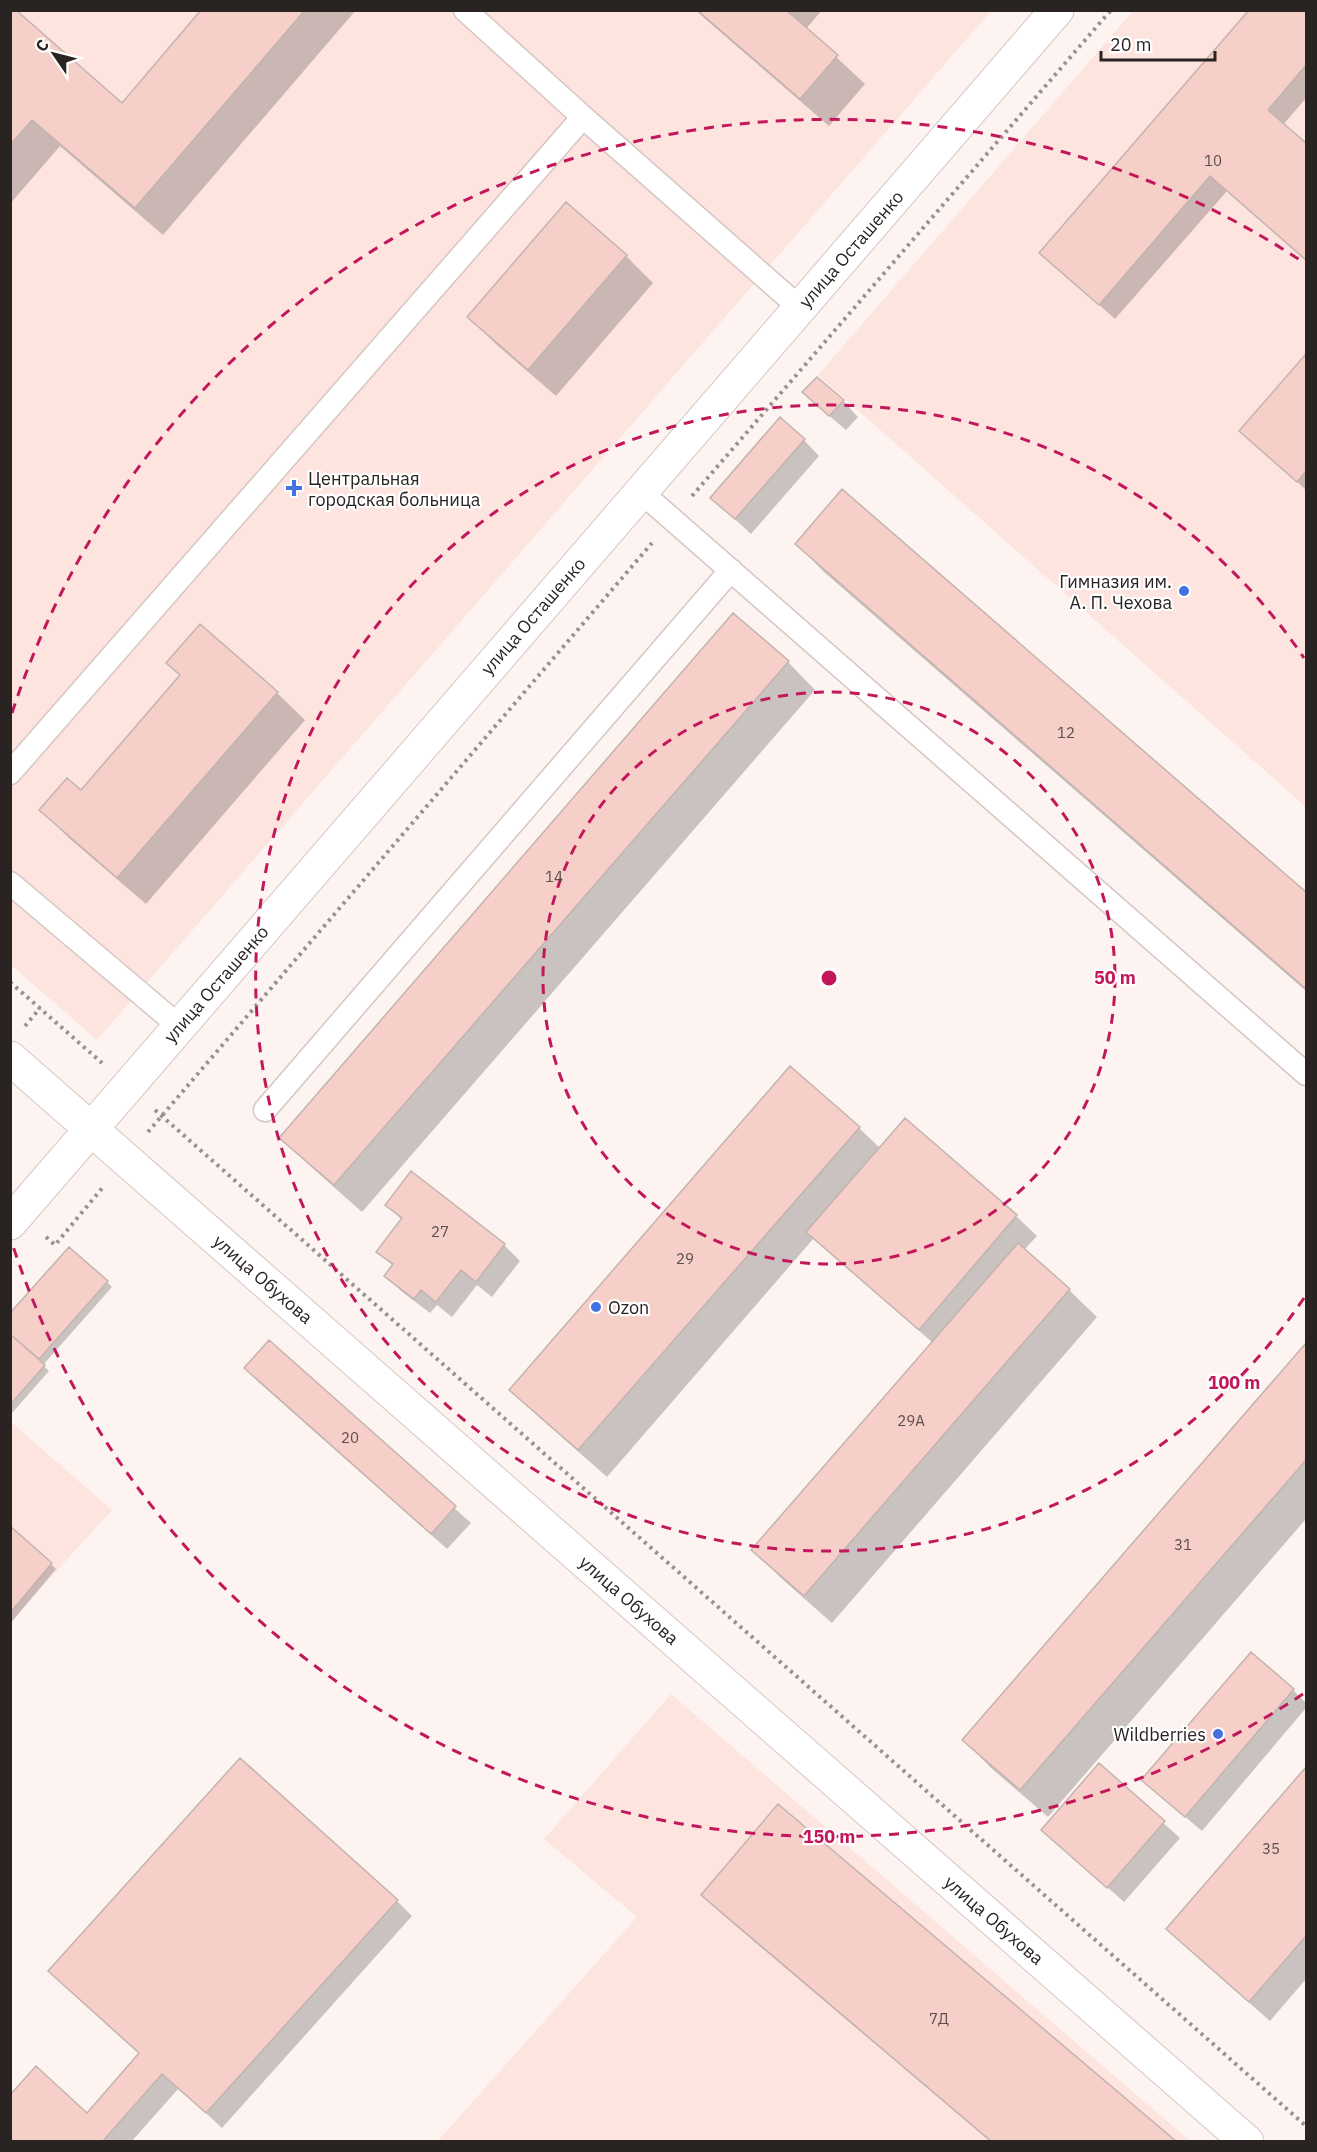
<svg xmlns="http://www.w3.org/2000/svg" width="1317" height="2152" viewBox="0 0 1317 2152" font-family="'IBM Plex Sans',sans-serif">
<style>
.built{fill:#fde4df}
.shadow{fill:#0003}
.building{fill:#f6d0c8;stroke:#c3b3b0;stroke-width:1.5}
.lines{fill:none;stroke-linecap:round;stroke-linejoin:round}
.service-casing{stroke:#d6c6c3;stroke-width:25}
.tertiary-casing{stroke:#d6c6c3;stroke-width:35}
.secondary-casing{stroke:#d6c6c3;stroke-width:35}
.path{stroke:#99918e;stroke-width:4;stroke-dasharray:3 4.5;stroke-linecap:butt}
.service{stroke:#fff;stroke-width:22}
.tertiary{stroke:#fff;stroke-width:33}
.secondary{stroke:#fff;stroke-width:33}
.ring{fill:none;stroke:#c2185b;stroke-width:3;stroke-dasharray:10 8}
.poi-dot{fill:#4371e2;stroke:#fff;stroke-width:2}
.labels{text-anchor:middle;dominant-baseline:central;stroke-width:4.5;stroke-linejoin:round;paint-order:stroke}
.number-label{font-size:15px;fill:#5c4e4b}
.street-label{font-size:18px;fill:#292321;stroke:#fff}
.poi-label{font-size:18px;fill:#292321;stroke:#fff;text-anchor:start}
.centre{fill:#c2185b;stroke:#fff;stroke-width:3}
.ring-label{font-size:18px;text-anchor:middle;font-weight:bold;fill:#c2185b;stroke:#fff;stroke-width:4.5;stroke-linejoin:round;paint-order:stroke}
</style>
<rect width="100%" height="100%" fill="#fdf3f0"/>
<!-- built -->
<path class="built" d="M11,11H991L97,1040L11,965Z
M1133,11H1306V807L818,375Z
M11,1422L112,1510L11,1621Z
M671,1694L1190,2141L437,2142L637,1917L544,1839Z"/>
<!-- shadow -->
<path class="shadow" d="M10,10L122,105L203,10H356L163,235L60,146L10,204Z
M695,10H822L806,29L865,84L829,126Z
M1251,10H1306V98L1283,125L1306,145V260L1227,191L1115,319L1041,253Z
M626,256L653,283L556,396L496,344L469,317Z
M1306,356V490L1241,431Z
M843,401L858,417L846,430L820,408Z
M804,440L819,456L751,534L712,498Z
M842,491L1306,894V991L824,572L797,544Z
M788,662L815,690L362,1212L309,1165L281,1138Z
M277,693L305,720L146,904L69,838L41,810L81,792Z
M905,1120L1016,1216L1037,1236L1024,1250L1069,1290L1097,1317L832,1623L781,1578L753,1550L933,1343L814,1238L607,1477L539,1417L511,1390L859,1128L880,1148Z
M411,1173L504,1245L520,1261L492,1297L477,1285L452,1317L437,1305L430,1313L401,1291L386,1275L393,1266L378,1252L402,1220L387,1205Z
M107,1282L112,1287L43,1365L49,1371L12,1413L10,1316Z
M269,1342L471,1523L447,1549L246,1368Z
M1306,1345V1519L1048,1817L991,1768L964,1740Z
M10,1528L56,1569L10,1624Z
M1251,1654L1293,1690L1306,1703V1708L1202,1831L1159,1795Z
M1099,1765L1180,1838L1124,1902L1043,1830Z
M1306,1769V1979L1270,2021L1188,1949L1168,1929Z
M703,1895L1175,2142H991L723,1915Z
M397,1901L412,1916L222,2128L179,2088L131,2142H10L87,2115Z"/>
<!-- building -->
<path class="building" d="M10,10H16L122,103L201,10H305L135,208L32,120L10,145Z
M697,10H786L838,55L800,99Z
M1249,10H1306V65L1268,110L1306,143V260L1210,176L1099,305L1039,253Z
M566,202L627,255L528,370L467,317Z
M1306,354V471L1297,482L1239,431Z
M817,377L844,400L829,416L802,392Z
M780,417L805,439L735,519L710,498Z
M842,489L1306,892V989L795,544Z
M733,613L789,661L334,1185L279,1138Z
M200,624L278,692L117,878L39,810L67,778L81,790L180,675L166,663Z
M790,1066L860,1127L578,1450L509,1390Z
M905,1118L1017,1215L919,1330L806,1232Z
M411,1171L505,1244L476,1282L461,1270L436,1302L421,1290L414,1299L384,1276L393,1264L376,1252L402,1218L385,1205Z
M1018,1243L1070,1289L804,1596L751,1550Z
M69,1247L108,1281L39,1359L10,1334V1313Z
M10,1334L45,1365L10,1405Z
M269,1340L456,1506L431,1534L244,1368Z
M1306,1343V1460L1020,1790L962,1740Z
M10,1526L52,1563L10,1613Z
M1251,1652L1294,1689L1185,1817L1141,1780Z
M240,1758L398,1900L206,2113L162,2074L102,2142H10V2095L36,2066L87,2113L139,2053L48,1971Z
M1099,1763L1165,1821L1107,1888L1041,1830Z
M1306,1767V1936L1249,2002L1166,1929Z
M778,1804L1177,2142H992L701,1895Z"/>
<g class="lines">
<defs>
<path id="service" d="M465,10L583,117
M641,492L1306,1074
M10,773L583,117L800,308
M10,883L179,1026
M265,1110L731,570"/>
<path id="tertiary" d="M10,1223L1057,10"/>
<path id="secondary" d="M10,1058L1247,2142"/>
</defs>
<!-- service casing -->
<use href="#service" class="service-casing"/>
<!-- tertiary casing -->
<use href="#tertiary" class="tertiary-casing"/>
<!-- secondary casing -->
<use href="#secondary" class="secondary-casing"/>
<!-- path -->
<path class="path" d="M692,496L1111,10
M10,982L102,1063
M25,1026L40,1008
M155,1110L1306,2126
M148,1132L652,543
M46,1237L55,1245L103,1187"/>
<!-- service -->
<use href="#service" class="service"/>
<!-- tertiary -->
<use href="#tertiary" class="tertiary"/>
<!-- secondary -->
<use href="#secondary" class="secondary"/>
</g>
<!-- distance rings -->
<g class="ring">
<circle cx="829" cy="978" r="286"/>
<path d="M1304 1298A573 573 0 1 1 1304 658"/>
<path d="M1303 1694A859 859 0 0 1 12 1243M12 713A859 859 0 0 1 1303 262"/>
</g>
<!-- markers -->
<g class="poi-dot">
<path d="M291 479h6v6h6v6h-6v6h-6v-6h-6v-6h6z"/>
<circle cx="1184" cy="591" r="6"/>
<circle cx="596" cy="1307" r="6"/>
<circle cx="1218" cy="1734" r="6"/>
</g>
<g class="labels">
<!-- number labels -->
<g class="number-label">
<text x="1213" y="160">10</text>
<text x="1066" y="732">12</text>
<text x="554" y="876">14</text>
<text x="440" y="1231">27</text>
<text x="685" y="1258">29</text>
<text x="911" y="1420">29А</text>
<text x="350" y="1437">20</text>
<text x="1183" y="1544">31</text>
<text x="1271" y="1848">35</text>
<text x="939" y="2018">7Д</text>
</g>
<!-- street labels -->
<g class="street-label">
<text transform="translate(851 249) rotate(-49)">улица Осташенко</text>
<text transform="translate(533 616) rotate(-49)">улица Осташенко</text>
<text transform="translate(216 984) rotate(-49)">улица Осташенко</text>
<text transform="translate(263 1279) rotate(41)">улица Обухова</text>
<text transform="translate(629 1600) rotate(41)">улица Обухова</text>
<text transform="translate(994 1920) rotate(41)">улица Обухова</text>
</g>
<!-- poi labels -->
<g class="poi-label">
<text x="308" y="478">Центральная<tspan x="308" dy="21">городская больница</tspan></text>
<text x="1172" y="581" text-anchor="end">Гимназия им.<tspan x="1172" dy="21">А. П. Чехова</tspan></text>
<text x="608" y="1307">Ozon</text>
<text x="1206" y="1734" text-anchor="end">Wildberries</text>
</g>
</g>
<circle cx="829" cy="978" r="9" class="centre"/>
<g class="ring-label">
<text x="1115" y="984">50 m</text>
<text x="1234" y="1389">100 m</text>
<text x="829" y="1843">150 m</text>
</g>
<!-- border -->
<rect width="1317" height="2152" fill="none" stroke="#292321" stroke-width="24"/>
<!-- north arrow -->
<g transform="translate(54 54) rotate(305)" stroke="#ffffff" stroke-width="4.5" paint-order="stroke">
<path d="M0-4.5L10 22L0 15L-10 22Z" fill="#292321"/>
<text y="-9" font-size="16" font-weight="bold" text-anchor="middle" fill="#292321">С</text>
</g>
<!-- scale -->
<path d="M1101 51v9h114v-9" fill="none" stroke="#292321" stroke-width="3"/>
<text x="1110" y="51" font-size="18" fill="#292321" stroke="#ffffff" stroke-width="4.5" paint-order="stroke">20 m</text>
</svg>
